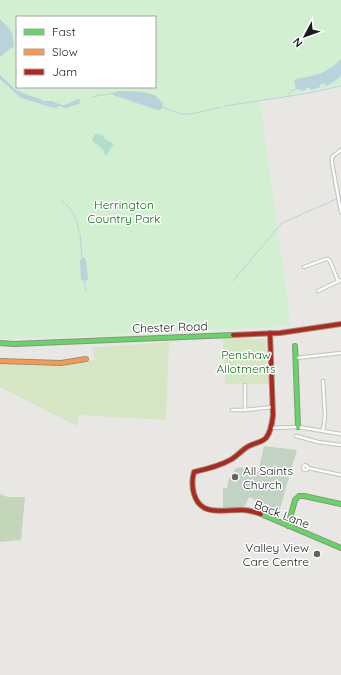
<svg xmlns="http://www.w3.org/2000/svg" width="341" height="675" viewBox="0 0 341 675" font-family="Quicksand,sans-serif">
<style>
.grass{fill:#d6e5c4}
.forest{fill:#c4d6ba}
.cemetery{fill:#c2d3c3}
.park{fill:#d2efd2;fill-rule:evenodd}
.pitch{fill:#b1decb}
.water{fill:#b8d3db}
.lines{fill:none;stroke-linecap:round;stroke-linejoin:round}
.stream{stroke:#b8d3db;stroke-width:1}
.street-casing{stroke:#c2c1c0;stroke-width:4.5}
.fast-casing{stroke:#90917e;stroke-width:6}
.slow-casing{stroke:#90917e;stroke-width:6}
.jam-casing{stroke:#90917e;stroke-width:6}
.street{stroke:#fcfbfb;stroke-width:2.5}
.fast{stroke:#63d668;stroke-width:4}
.slow{stroke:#ff974d;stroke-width:4}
.jam{stroke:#b3261e;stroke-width:4}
.poi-dot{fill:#636261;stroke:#fff;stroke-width:1.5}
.labels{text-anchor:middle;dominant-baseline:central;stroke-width:3;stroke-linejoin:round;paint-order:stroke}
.park-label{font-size:12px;fill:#126f1a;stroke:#fff}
.street-label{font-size:12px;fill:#1b1b1b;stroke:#fff}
.poi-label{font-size:12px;fill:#1b1b1b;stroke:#fff;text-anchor:start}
</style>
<rect width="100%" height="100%" fill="#e9e7e4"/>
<!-- grass -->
<path class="grass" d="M223,338L265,339L266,340L269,384H225Z
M169,342L166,420L79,415L77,426L0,387V364C31,365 65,369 95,359L92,347H100Z"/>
<!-- forest -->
<path class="forest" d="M0,494L8,497H25L21,540L0,542Z"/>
<!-- cemetery -->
<path class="cemetery" d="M264,446L297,450L277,519L259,513L253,510L255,501L254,499L249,497L244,508L223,509V488H227L229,478H230L235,469L239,467L258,472Z"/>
<!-- park -->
<path class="park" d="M0,0H341V85L260,101L291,326L72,337L4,339L0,338ZM17,17H155V87H17Z"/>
<!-- pitch -->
<path class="pitch" d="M95,134H97L102,135L106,140L113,143V144L114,145L111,148L106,156L104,154V151L97,144L94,143L92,140Z"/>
<!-- water -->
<path class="water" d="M0,19C2,22 5,24 7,26C13,32 13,38 14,46L0,57Z
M341,59V75L339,78L327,86L323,83L320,85V87L312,90L308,87L303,91L296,89L294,81L296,79C314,76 328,73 341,59Z
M0,75L16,90L28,95L40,99L43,101H52L61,105H65L78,99L81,100L79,104L65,108L59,106L56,108H54L21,98L0,79Z
M119,91C128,91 142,91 151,94C156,95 160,100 163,104L161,110H157L113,95V93Z
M83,258H85L86,261L88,279L85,281L81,280C81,277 80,261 80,260C81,259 82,258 83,258Z"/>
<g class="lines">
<!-- stream -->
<path class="stream" d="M289,96L290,92L296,89
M92,97L113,93
M225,106L309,93L341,86
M162,107L181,114H191L222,107
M62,201C72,207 77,220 79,231
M80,234L82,258
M84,281L86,291
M233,281L282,223L341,197"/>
<defs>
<path id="street" d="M341,150L332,157V163L341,212
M304,267L326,259H328L330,261L338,281
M318,291L341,280
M296,358L341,353
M232,410H245L273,407
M245,410V385
M271,428L298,427L341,434
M323,431L325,416L323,381
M296,436L318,442L341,445
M308,468L307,466L305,465L303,467L304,470H306L308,468L341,475"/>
<path id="fast" d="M0,343L14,344L233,335
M295,346L298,427
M261,514L341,548
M288,526L295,500L299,496H304L341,504"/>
<path id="slow" d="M0,361L61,363L86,359"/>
<path id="jam" d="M233,335L280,333L341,324
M261,514C255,512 249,510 243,510C225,509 201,518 194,494C192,487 192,479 194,472C207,469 220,466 232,459C238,455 243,449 249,446C254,443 261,443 266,438C271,432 272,423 273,415L270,333"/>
</defs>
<!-- street casing -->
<use href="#street" class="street-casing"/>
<!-- fast casing -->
<use href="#fast" class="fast-casing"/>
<!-- slow casing -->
<use href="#slow" class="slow-casing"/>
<!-- jam casing -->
<use href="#jam" class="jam-casing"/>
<!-- street -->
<use href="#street" class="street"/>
<!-- fast -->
<use href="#fast" class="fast"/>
<!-- slow -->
<use href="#slow" class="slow"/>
<!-- jam -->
<use href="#jam" class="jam"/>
</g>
<!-- markers -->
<g class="poi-dot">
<circle cx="235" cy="477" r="4"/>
<circle cx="317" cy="554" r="4"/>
</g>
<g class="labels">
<!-- park labels -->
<g class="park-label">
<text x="124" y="204">Herrington<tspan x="124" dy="14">Country Park</tspan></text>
<text x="246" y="354">Penshaw<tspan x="246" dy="14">Allotments</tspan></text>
</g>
<!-- street labels -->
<g class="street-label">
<text transform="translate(170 327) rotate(-2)">Chester Road</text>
<text transform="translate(282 514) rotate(21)">Back Lane</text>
</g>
<!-- poi labels -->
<g class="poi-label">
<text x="243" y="470">All Saints<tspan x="243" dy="14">Church</tspan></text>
<text x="309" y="547" text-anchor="end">Valley View<tspan x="309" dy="14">Care Centre</tspan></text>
</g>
</g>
<!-- legend -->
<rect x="16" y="16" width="140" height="72" fill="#ffffff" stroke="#a4a4a4"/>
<rect x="24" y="29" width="20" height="6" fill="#63d668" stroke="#a4a4a4"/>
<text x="52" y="36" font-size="12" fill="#1b1b1b">Fast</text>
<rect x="24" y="49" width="20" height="6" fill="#ff974d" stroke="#a4a4a4"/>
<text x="52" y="56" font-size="12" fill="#1b1b1b">Slow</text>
<rect x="24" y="69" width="20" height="6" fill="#b3261e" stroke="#a4a4a4"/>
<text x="52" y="76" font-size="12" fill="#1b1b1b">Jam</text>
<!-- north arrow -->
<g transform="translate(305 36) rotate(229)" stroke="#ffffff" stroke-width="3" paint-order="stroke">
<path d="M0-3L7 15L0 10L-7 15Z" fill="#1b1b1b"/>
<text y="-6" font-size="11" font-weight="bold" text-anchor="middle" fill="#1b1b1b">N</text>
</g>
</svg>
